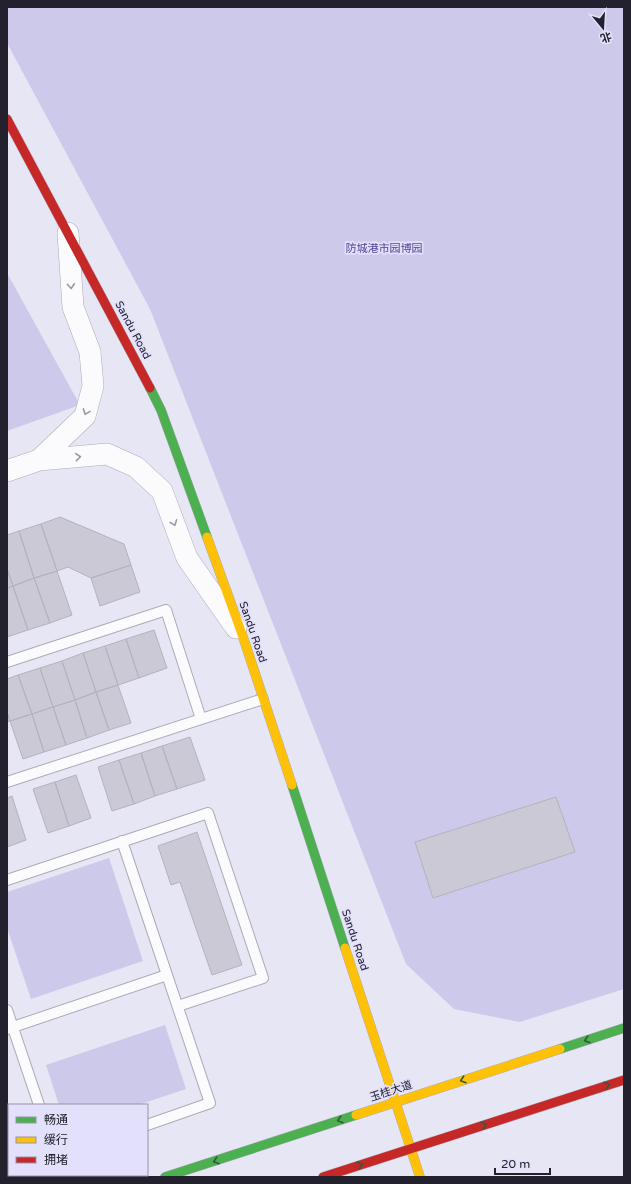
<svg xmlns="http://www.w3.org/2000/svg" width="631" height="1184" viewBox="0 0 631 1184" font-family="'Varela Round','Noto Sans SC',sans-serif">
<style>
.green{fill:#ccc9eb}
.building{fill:#cac9d5;stroke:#b3b2be}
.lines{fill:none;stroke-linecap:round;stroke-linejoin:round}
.lane-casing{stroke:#acabb8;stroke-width:12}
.street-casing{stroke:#acabb8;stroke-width:22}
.fast-casing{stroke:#acabb8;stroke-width:10}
.slow-casing{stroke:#acabb8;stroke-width:10}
.jam-casing{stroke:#acabb8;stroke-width:10}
.lane{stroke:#fbfbfd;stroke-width:10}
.street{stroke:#fbfbfd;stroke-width:21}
.fast{stroke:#4caf50;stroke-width:9}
.slow{stroke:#ffc107;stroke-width:9}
.jam{stroke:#c62828;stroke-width:9}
.oneway{stroke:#99999f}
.oneway2{stroke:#335a3b}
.labels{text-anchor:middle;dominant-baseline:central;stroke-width:3.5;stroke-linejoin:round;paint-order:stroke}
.park-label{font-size:11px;fill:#534199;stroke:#e2e0fa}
.street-label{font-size:11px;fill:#22212d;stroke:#e2e0fa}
</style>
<rect width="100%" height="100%" fill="#e7e6f4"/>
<!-- green -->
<path class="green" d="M7,7H624V989L520,1022L454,1009L406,964L150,309L7,43Z
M7,273L80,405L7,431Z
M109,858L143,961L31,999L7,928V892Z
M165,1025L186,1089L138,1105H59L46,1065Z"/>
<!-- building -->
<path class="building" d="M60,517L124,544L131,565L91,578L68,567L57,571L41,524Z
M41,524L57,571L34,578L19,531Z
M19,531L34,578L13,586L7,569V535Z
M131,565L140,592L100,606L91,578Z
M7,569L13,586L7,588Z
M57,571L72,615L50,623L34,578Z
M34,578L50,623L28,630L13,586Z
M13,586L28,630L7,637V588Z
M154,630L167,668L139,678L126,639Z
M126,639L139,678L118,685L105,646Z
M105,646L118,685L96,692L83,653Z
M83,653L96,692L75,700L62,661Z
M62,661L75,700L53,707L40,668Z
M40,668L53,707L32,714L18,675Z
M18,675L32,714L10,721L7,712V679Z
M118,685L131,723L109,730L96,692Z
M96,692L109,730L87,738L75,700Z
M75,700L87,738L66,745L53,707Z
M53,707L66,745L44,752L32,714Z
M7,712L10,721L7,722Z
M32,714L44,752L23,759L10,721Z
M190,737L205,780L177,789L162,746Z
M162,746L177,789L155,796L141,753Z
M141,753L155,796L134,804L119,760Z
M119,760L134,804L112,811L98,767Z
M76,775L91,818L69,826L55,782Z
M55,782L69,826L48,833L33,789Z
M12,796L26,840L7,847V798Z
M556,797L575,852L433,898L415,842Z
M197,832L242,965L212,975L180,882L171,885L158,846Z"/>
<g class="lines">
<defs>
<path id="lane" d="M7,662L166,610L201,719
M7,782L263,699
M122,841L167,975
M7,880L208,813L263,978L178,1006
M7,1010L39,1105
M7,1029L167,975L210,1103L147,1125"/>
<path id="street" d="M39,460L85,416L93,386L90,352L73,307L68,233
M7,471L39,460L107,454L136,467L162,491L187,558L236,628"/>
<path id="fast" d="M150,388L161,410L207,537
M292,785L345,948
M560,1049L624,1028
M165,1177L356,1115"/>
<path id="slow" d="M207,537L243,637L292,785
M345,948L420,1177
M356,1115L560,1049"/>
<path id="jam" d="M7,119L150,388
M323,1177L624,1080"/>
</defs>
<!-- lane casing -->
<use href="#lane" class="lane-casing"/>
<!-- street casing -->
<use href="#street" class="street-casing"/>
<!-- fast casing -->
<use href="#fast" class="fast-casing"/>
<!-- slow casing -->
<use href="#slow" class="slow-casing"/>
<!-- jam casing -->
<use href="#jam" class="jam-casing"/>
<!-- lane -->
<use href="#lane" class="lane"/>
<!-- street -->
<use href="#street" class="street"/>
<!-- fast -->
<use href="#fast" class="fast"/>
<!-- slow -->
<use href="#slow" class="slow"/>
<!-- jam -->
<use href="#jam" class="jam"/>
</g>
<!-- one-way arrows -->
<defs><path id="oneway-chevron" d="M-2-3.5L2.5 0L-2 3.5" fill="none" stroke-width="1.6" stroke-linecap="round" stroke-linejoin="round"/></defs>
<g class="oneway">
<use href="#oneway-chevron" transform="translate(71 286) rotate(86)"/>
<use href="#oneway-chevron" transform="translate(86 412) rotate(110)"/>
<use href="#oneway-chevron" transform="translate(78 457) rotate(-5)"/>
<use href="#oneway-chevron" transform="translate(174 523) rotate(69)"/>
</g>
<g class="oneway2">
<use href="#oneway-chevron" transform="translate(587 1040) rotate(162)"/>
<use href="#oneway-chevron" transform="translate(463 1080) rotate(162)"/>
<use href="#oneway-chevron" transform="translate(607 1085) rotate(-18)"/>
<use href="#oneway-chevron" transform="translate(340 1120) rotate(162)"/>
<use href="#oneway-chevron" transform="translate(484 1125) rotate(-18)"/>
<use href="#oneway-chevron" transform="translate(216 1161) rotate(162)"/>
<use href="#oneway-chevron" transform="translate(360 1165) rotate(-18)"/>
</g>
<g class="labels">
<!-- park labels -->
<g class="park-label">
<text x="384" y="248">防城港市园博园</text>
</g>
<!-- street labels -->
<g class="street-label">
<text transform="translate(133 330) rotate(62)">Sandu Road</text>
<text transform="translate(253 632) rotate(71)">Sandu Road</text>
<text transform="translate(355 940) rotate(72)">Sandu Road</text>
<text transform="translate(391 1091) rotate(-18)">玉桂大道</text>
</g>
</g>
<!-- border -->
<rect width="631" height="1184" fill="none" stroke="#22212d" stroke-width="16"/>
<!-- legend -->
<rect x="8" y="1104" width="140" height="72" fill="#e2e0fa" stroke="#9594a8"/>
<rect x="16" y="1117" width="20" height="6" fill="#4caf50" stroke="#9594a8"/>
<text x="44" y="1124" font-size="12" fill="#22212d">畅通</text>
<rect x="16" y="1137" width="20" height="6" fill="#ffc107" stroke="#9594a8"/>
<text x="44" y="1144" font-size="12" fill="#22212d">缓行</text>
<rect x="16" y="1157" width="20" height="6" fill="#c62828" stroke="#9594a8"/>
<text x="44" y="1164" font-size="12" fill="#22212d">拥堵</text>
<!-- north arrow -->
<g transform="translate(603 28) rotate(162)" stroke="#e2e0fa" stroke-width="3" paint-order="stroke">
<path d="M0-3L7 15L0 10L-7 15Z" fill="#22212d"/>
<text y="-6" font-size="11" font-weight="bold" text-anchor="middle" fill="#22212d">北</text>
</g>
<!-- scale -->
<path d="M495 1168v6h55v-6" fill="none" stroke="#22212d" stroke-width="2"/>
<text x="501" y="1168" font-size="12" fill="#22212d" stroke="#e2e0fa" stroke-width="3" paint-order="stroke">20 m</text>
</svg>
